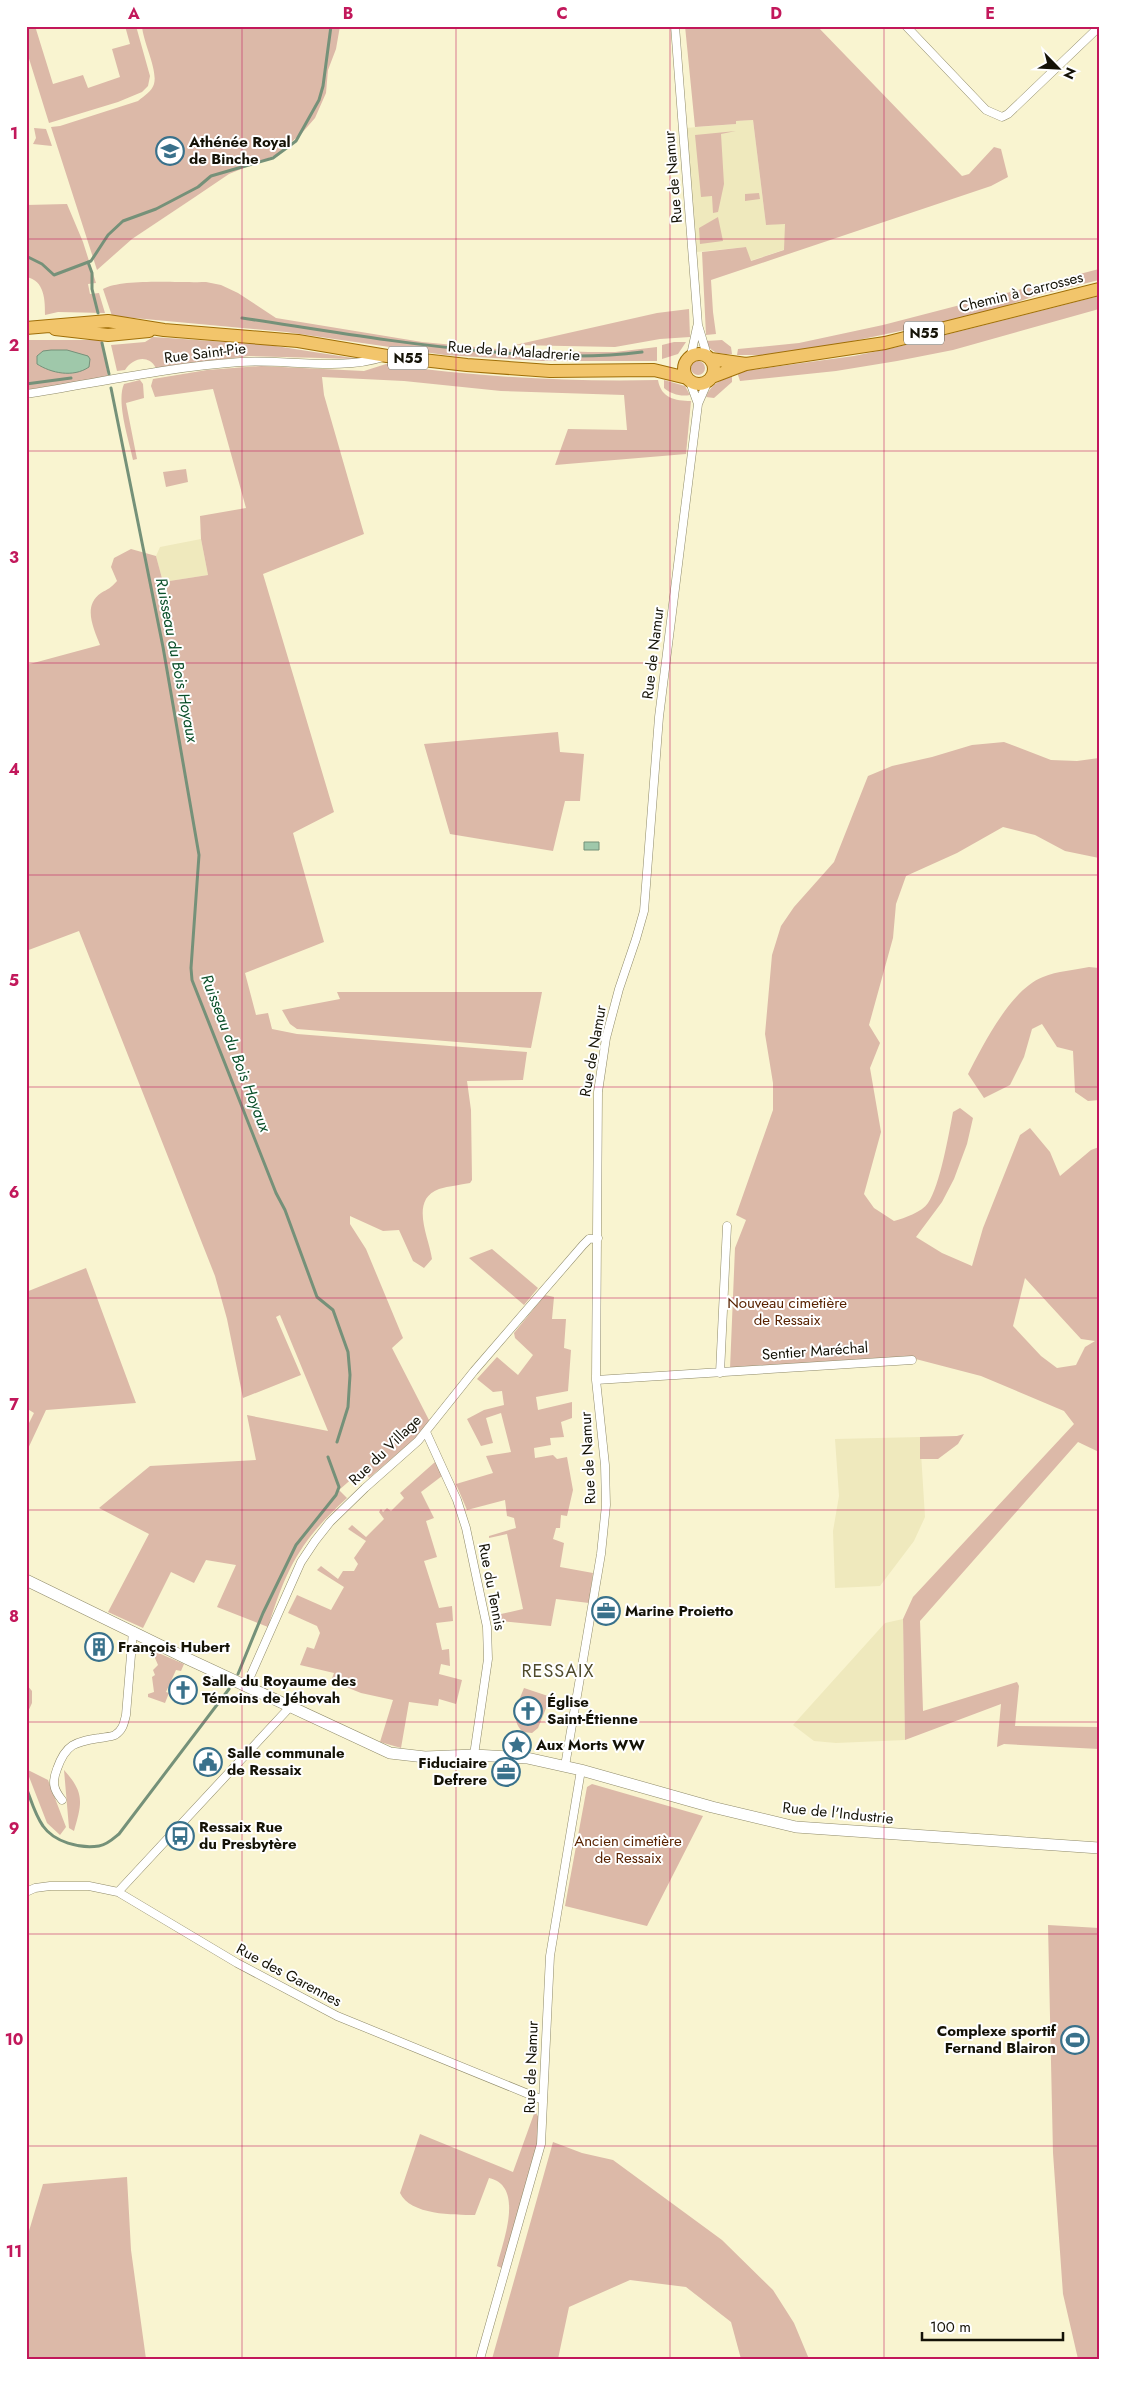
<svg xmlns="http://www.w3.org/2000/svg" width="1125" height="2385" viewBox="0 0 1125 2385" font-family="Jost,sans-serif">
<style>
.built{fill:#efe9bd}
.green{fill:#dcb9a8;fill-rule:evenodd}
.water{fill:#9fc8aa;stroke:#759179}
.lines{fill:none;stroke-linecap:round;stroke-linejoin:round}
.stream{stroke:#759179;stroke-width:3}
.street-casing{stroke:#8f8a69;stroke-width:9}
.secondary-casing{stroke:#8f8a69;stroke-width:12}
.primary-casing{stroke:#9f6e07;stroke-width:14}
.street{stroke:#fff;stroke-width:8}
.secondary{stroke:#fff;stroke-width:11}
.primary{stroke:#f2c56b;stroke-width:12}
.grid{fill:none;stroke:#c2185b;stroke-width:1;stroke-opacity:0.55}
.labels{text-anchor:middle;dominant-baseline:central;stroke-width:4;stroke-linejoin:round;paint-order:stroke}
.shield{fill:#fff;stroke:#5a5951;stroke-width:1}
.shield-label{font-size:14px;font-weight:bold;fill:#141206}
.poi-label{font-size:15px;font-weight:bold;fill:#141206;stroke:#fff;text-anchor:start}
.street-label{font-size:15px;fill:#141206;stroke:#fff}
.park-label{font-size:15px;fill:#582200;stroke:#fff}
.water-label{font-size:16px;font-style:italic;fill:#0a4f29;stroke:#fff}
.quarter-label{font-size:18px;letter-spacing:1px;fill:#4f4b2c;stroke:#fff}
.neatline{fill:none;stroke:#c2185b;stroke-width:2}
.grid-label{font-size:16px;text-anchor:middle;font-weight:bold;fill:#c2185b}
</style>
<rect width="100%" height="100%" fill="#f9f4d0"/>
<!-- built -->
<path class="built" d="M753,120L766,225L785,223L786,249L750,261L746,247L697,252L685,128L736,124V121Z
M201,539L208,575L163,582L156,556L160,547Z
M920,1437L925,1517L914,1541L880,1586L835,1588L833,1531L839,1496L835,1439Z
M903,1619L905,1740L836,1743L814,1741L793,1725L885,1623Z"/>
<!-- green -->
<path class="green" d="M26,26H35L53,84L83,75L88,88L120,77L112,49L130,44L125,26H136L150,76L148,86L142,92L118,102L49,123L26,49Z
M142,26H340L336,49L328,70L326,93L315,118L302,133L276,155L229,174L195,197L132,239L97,270L51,127L60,126L138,101C144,96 152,91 154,84C158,70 143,42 142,26Z
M685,26H817L962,176L969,174L994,147L1001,149L1008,177L991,186L711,280L713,312L716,334L706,335L702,252L746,247L751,261L784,250L785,224L766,225L753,120L736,121V124L695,127Z
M34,128L46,129L52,146L33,144L36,138Z
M736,131L721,134L724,184L718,212L713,213L712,196L701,197L695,135Z
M759,193L760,199L745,201V194Z
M67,204L83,242L96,283L88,284L90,294L99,293L105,313L58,312L45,315C45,301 45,280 26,277V205Z
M718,217L723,241L700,244L699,228Z
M1099,269V280L1035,296L985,313L844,343L762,355H737L738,349L799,343L883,325Z
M206,282L221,285L238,293L276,318L422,342L497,349L588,352H615L657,347V361H542L445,355L286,332L112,316L103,289C122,278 182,283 206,282Z
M1099,296V309L953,350L897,361L836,371L740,381L737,372L854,356L897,347Z
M689,309L690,337L660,339L615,347L515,345L657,313Z
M153,337L269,345L359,359L249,356L156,368C148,354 133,358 125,370L117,371L111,345L145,342Z
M26,340H102L108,377L26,390Z
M722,340L731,347L732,354C721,354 710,354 706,341Z
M674,342H686L678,354L662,359V345Z
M691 368a7 7 0 1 1 14 0a7 7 0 1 1-14 0Z
M386,364C477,377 567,382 658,380C661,398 675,401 691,401L686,454L555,465L568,429L627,430L624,395L501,391L404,381L322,377L324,395L364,534L263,574L334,812L293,833L324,942L245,973L256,1015L268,1013L272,1029L297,1034L527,1052L523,1080L467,1081L471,1110L472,1180L470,1183C460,1185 449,1186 439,1189C409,1200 429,1237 432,1259L424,1268L413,1261L399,1230L383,1231L350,1216V1224L366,1249L403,1338L392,1348L430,1422L425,1430L369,1478L363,1469L339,1490L347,1498C300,1541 287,1567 268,1627L217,1607L236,1565L206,1560L194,1583L171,1572L143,1628L108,1612L149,1534L99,1508L150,1466L256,1460L247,1415L328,1431L280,1315L276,1317L301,1375L243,1398L227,1319L215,1276L79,931L26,951V665L100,645C94,629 82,606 101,593C108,589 111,588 117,581L111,567L114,558L131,549L156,556L163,582L208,575L201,539L200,516L246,508L213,389L155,397L151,386L153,379L207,370L261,366L364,371Z
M732,376V382L714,398L706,397C711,384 719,381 732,376Z
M140,380L143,384L144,398L126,403L137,459L133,460C129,440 116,402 124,384Z
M664,380L685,386L690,395C681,397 671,394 664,388Z
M186,469L188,482L166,487L163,472Z
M558,732L560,752L584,754L580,801H565L553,851L450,834L424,744Z
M1004,742L1051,760L1077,761L1099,758V858L1065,851L1035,835L1003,827L957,853L906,876L896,904L893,938L869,1025L880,1043L870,1068L881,1132L864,1194L874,1208L894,1221C905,1218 922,1212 928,1203C940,1186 949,1133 953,1112L960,1108L973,1118L967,1144L954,1179L942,1202L916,1237L942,1253L972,1266L983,1228L1020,1135L1030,1128L1050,1152L1060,1176L1091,1150L1099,1147V1452L1078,1442L920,1621L923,1711L1017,1682L1019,1686L1015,1726L1099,1727V1749L1004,1744L997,1747L1001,1704L905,1740L903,1619L913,1597L1074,1424L1064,1411L981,1376L908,1357L730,1369L735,1248L746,1220L736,1215L773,1110V1083L765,1034L772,955L781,926L794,907L834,862L868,776L892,766L932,757L972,745ZM1025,1278L1081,1339L1095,1341L1085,1347L1076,1365L1057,1368L1041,1356L1013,1326Z
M1089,967L1099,968V1100L1088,1101L1075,1092L1073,1051L1057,1047L1042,1024L1032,1029L1024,1057L1010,1085L984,1098L968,1074C983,1045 1011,989 1043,977C1057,971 1075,970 1089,967Z
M337,992H542L531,1048L297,1029L290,1024L282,1010L340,999Z
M492,1249L538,1288L524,1305L469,1258Z
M86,1268L136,1403L46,1410L26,1453V1429L34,1413L26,1408V1292Z
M545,1295L554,1297L552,1319H566L564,1348L571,1350L568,1391L536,1397L538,1410L572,1402V1418L561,1422L564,1437L550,1438L551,1445L534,1448L535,1458L553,1455L557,1459L567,1457L573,1490L567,1516L561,1515L560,1528H556L553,1539L564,1543L560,1567L593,1573L589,1603L556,1599L551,1626L500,1621L501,1614L523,1609L507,1534L489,1538V1536L516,1528L514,1518L507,1516L505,1500L467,1510L456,1484L493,1473L486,1456L511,1452L501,1413L486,1418L493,1443L481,1446L467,1419L484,1410L504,1405L502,1391L493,1392L477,1379L497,1357L518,1375L533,1355L515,1338L514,1333Z
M964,1434L958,1444L938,1459H920V1437L957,1436Z
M435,1462L442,1476L421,1492L434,1518L426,1521L437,1557L424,1561L439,1608L452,1606L453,1621L436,1623L442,1650L449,1649L450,1666L441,1664L439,1674L462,1680L456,1704L439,1699L438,1706L409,1702L401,1748L380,1742L393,1700L361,1693L331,1681L334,1673L300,1665L307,1647L314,1649L320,1633L317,1626L288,1613L297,1595L331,1610L344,1587L317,1570L321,1566L338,1579L343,1571H354L358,1564L354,1558L366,1541L348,1529L352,1525L366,1537L384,1519L379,1512L381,1509L383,1512L387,1508L391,1511L404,1498L400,1493Z
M156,1652L184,1664L181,1671L176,1670L166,1692L169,1693L165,1703L148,1697V1694L154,1692L152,1677L155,1675L153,1670L158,1665L155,1658Z
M26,1684L32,1691V1703L26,1716Z
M524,1688L548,1696L549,1701L538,1728L532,1733L523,1732C509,1719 518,1703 524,1688Z
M26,1769L48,1780L66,1827L60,1835L47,1823Z
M64,1770C85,1793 82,1803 74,1831L69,1828Z
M592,1784L703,1816L647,1926L565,1906L587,1787Z
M1048,1925L1099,1928V2359H1078L1063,2294L1053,2153Z
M535,2111L540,2120L538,2141L504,2269L497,2266C503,2241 525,2186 489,2178L475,2215C454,2215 410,2215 400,2193L420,2134L513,2172Z
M553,2142L582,2153L613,2160L722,2240L773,2290L794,2323L809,2359H741L731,2322L686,2287L630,2280L569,2307L558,2359H492Z
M127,2177L131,2250L146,2359H26V2241L43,2184Z"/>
<!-- water -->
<path class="water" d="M51,350H67L88,356L90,359L89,367C73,378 51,373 37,364V356L43,351Z
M584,842H599V850H584Z"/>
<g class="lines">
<!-- stream -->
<path class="stream" d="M26,256L42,264L54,275L91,261L108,235L123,221L156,209L198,187L211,176L273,158L296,141L319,100L323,86L331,26
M88,262L92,273V289L98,313
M242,318C322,330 402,344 483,351C536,356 590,359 642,352
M102,343L109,374
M26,384L71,378
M111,388L163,647L199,855L191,968L192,980L276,1193L285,1210L317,1297L333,1310L348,1352L350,1375L348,1407L337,1442
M238,1674L263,1613L296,1545L336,1495L339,1487L328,1457
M26,1787C31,1800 35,1815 43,1826C54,1842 80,1849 99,1846C107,1845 113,1839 119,1834L229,1689"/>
<defs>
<path id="street" d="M675,26L698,325L707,355
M906,26L986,110L1002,117L1008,114L1099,27
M691,355L697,327
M690,382L698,404
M26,394C97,383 168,367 240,362C284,359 343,371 383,357
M720,1373L727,1226
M596,1380L912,1360
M426,1432L457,1500L466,1528L487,1627L488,1659L474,1755
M246,1686L301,1562L315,1541L330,1522L365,1488L418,1441L474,1371L583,1245L589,1239L598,1238
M565,1766L601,1554L606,1505L605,1465L596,1380L598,1092L606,1038L619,989L636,939L644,911L659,717L698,404L708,381
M62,1800C53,1789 52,1782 57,1769C66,1743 76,1742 100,1738C105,1737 111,1737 115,1735C123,1730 124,1723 126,1715L133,1631
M26,1892L35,1888L50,1886H89L118,1892L237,1963L337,2016L543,2100
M118,1892L289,1708
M480,2359L541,2144L550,1956L581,1770"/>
<path id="secondary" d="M26,1580L188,1659L390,1753L425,1757L474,1755L527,1758L581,1770L712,1807L796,1827L1099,1848"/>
<path id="primary" d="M26,328L108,321L164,330L298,341L387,356L467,365L550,371L654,370L687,378
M55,329L108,335L149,331
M684 369a15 15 0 1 1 30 0a15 15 0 1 1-30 0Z
M711,359L746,364
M712,377L746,364L885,343L1099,289"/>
</defs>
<!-- street casing -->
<use href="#street" class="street-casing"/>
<!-- secondary casing -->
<use href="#secondary" class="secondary-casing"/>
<!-- primary casing -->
<use href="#primary" class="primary-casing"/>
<!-- street -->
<use href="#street" class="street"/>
<!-- secondary -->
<use href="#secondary" class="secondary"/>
<!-- primary -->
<use href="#primary" class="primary"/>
</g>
<!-- grid -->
<path class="grid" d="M242,26V2359M456,26V2359M670,26V2359M884,26V2359M26,239H1099M26,451H1099M26,663H1099M26,875H1099M26,1087H1099M26,1298H1099M26,1510H1099M26,1722H1099M26,1934H1099M26,2146H1099"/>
<!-- icons -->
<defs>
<symbol id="school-ring" viewBox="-11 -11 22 22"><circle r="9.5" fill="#fff" stroke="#39718b" stroke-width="1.5"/><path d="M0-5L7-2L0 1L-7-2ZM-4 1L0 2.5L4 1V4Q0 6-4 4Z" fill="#39718b"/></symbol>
<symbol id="office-ring" viewBox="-11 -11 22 22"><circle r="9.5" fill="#fff" stroke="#39718b" stroke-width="1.5"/><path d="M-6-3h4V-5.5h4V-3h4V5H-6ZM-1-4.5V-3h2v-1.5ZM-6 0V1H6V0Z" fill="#39718b"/></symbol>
<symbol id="building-ring" viewBox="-11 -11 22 22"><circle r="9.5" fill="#fff" stroke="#39718b" stroke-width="1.5"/><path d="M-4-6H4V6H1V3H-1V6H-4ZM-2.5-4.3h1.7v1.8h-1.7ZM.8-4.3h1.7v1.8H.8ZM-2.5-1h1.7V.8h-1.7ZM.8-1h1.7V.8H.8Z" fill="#39718b"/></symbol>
<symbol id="church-ring" viewBox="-11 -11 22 22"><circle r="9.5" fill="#fff" stroke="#39718b" stroke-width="1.5"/><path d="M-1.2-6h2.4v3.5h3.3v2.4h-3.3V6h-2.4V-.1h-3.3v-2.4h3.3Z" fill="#39718b"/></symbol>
<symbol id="sight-ring" viewBox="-11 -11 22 22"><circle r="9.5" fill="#fff" stroke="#39718b" stroke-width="1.5"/><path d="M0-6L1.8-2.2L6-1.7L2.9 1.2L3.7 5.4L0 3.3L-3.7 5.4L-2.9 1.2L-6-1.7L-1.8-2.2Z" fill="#39718b"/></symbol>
<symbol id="civic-ring" viewBox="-11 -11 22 22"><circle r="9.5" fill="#fff" stroke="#39718b" stroke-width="1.5"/><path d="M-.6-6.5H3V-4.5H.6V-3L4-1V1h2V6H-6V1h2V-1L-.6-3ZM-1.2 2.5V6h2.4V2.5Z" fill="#39718b"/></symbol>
<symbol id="bus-ring" viewBox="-11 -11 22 22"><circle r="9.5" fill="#fff" stroke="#39718b" stroke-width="1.5"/><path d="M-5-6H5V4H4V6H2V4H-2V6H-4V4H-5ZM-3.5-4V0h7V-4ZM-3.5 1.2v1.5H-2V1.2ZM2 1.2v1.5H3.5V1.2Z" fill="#39718b"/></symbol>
<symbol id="stadium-ring" viewBox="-11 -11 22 22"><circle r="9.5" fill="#fff" stroke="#39718b" stroke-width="1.5"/><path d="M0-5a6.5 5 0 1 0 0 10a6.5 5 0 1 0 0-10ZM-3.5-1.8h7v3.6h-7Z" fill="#39718b"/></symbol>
</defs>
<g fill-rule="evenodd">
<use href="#school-ring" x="154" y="135" width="32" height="32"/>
<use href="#office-ring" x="590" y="1595" width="32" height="32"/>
<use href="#building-ring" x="83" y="1631" width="32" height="32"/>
<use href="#church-ring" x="167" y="1674" width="32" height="32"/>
<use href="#church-ring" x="512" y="1695" width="32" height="32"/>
<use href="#sight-ring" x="501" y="1729" width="32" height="32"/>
<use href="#civic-ring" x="192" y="1746" width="32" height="32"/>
<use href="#office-ring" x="490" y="1756" width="32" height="32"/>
<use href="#bus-ring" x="164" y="1820" width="32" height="32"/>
<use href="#stadium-ring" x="1059" y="2024" width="32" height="32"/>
</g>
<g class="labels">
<!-- shield labels -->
<g class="shield">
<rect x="904" y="321.5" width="40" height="23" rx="4"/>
<rect x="388" y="346.5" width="40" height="23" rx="4"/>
</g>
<g class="shield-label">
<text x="924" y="333">N55</text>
<text x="408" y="358">N55</text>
</g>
<!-- poi labels -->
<g class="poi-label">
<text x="189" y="142">Athénée Royal<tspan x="189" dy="17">de Binche</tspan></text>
<text x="625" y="1611">Marine Proietto</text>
<text x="118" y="1647">François Hubert</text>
<text x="202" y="1681">Salle du Royaume des<tspan x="202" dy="17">Témoins de Jéhovah</tspan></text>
<text x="547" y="1702">Église<tspan x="547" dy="17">Saint-Étienne</tspan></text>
<text x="536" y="1745">Aux Morts WW</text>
<text x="227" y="1753">Salle communale<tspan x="227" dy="17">de Ressaix</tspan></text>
<text x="487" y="1763" text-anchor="end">Fiduciaire<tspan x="487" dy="17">Defrere</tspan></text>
<text x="199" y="1827">Ressaix Rue<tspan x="199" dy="17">du Presbytère</tspan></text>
<text x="1056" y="2031" text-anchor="end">Complexe sportif<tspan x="1056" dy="17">Fernand Blairon</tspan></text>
</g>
<!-- street labels -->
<g class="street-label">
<text transform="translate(673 177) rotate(-95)">Rue de Namur</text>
<text transform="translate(1021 292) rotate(-14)">Chemin à Carrosses</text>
<text transform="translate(514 351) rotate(4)">Rue de la Maladrerie</text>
<text transform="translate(205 353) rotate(-7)">Rue Saint-Pie</text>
<text transform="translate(653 653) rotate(-83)">Rue de Namur</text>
<text transform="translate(593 1051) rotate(-80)">Rue de Namur</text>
<text transform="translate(815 1351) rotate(-4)">Sentier Maréchal</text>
<text transform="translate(385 1450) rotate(-44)">Rue du Village</text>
<text transform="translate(588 1458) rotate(-93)">Rue de Namur</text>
<text transform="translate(492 1587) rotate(79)">Rue du Tennis</text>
<text transform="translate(838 1813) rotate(6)">Rue de l'Industrie</text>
<text transform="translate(289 1975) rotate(28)">Rue des Garennes</text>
<text transform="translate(531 2067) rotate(-88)">Rue de Namur</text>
</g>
<!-- park labels -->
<g class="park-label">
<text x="787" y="1303">Nouveau cimetière<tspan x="787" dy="17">de Ressaix</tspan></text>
<text x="628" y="1841">Ancien cimetière<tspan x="628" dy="17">de Ressaix</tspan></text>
</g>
<!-- water labels -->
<g class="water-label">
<text transform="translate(177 660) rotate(79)">Ruisseau du Bois Hoyaux</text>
<text transform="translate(236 1053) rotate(69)">Ruisseau du Bois Hoyaux</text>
</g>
<!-- quarter labels -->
<g class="quarter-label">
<text x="558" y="1671">RESSAIX</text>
</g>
</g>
<!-- border -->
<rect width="1125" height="2385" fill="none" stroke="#ffffff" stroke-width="55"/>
<!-- north arrow -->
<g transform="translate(1058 68) rotate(114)" stroke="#ffffff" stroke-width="4" paint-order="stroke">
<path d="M0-4L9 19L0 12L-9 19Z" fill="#141206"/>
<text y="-8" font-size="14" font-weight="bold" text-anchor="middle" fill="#141206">N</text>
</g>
<!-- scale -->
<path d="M922 2332v8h141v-8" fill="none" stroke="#141206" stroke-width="2.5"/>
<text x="930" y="2332" font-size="15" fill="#141206" stroke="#ffffff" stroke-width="4" paint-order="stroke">100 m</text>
<rect x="28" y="28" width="1070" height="2330" class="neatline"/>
<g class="grid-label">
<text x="134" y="19">A</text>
<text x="348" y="19">B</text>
<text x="562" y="19">C</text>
<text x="776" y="19">D</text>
<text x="990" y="19">E</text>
<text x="14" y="139">1</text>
<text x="14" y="351">2</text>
<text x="14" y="563">3</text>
<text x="14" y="775">4</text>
<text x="14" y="986">5</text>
<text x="14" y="1198">6</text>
<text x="14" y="1410">7</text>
<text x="14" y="1622">8</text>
<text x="14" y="1834">9</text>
<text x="14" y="2045">10</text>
<text x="14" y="2257">11</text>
</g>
</svg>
